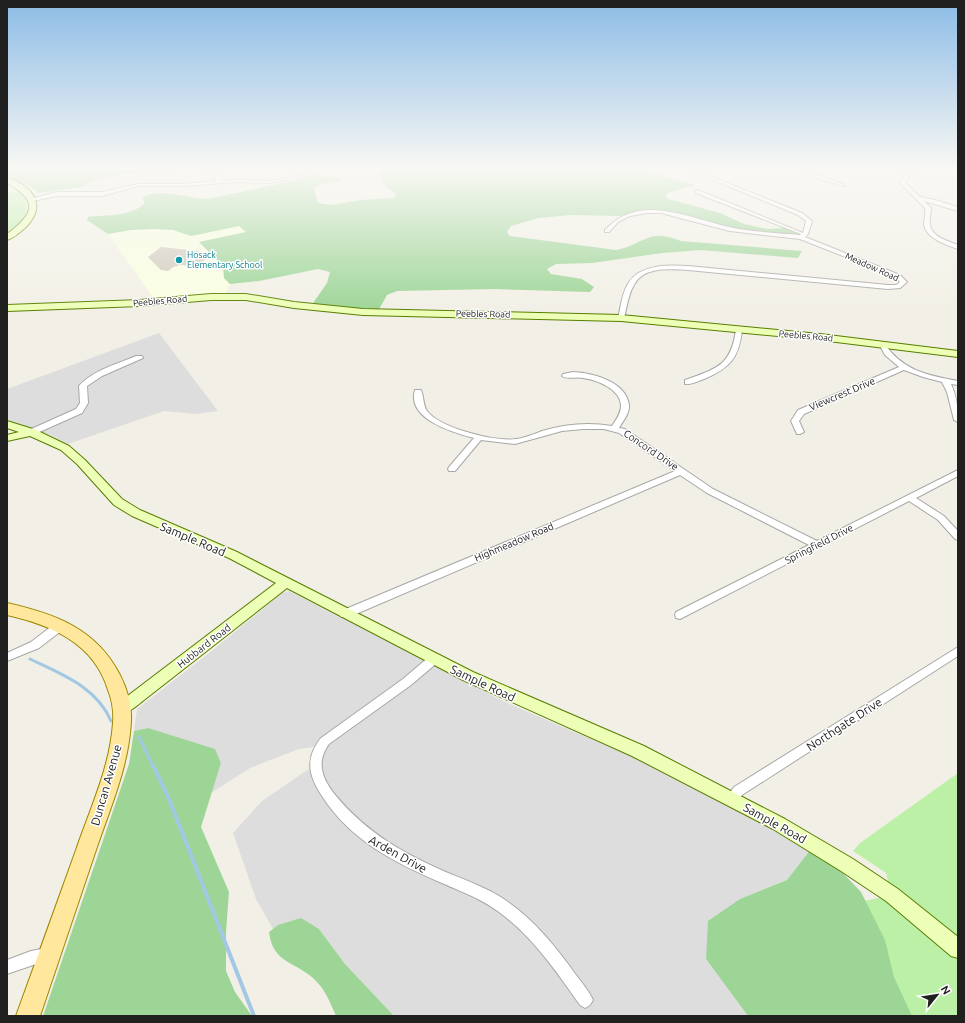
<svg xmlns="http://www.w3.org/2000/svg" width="965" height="1023" viewBox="0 0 965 1023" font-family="Ubuntu,sans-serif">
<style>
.residential{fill:#dedddd}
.education{fill:#f9ffe1}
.grass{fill:#bdf0a7}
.forest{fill:#9dd597}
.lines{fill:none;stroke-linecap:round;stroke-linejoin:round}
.stream-far1{stroke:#a2c8e3;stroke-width:3}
.stream{stroke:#a2c8e3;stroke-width:4}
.building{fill:#d2cbbe}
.street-casing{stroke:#a7a7a7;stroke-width:2}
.secondary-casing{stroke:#587e00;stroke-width:2}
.primary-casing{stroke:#9c8700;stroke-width:2}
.street{fill:#fff;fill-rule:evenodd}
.secondary{fill:#edffb6;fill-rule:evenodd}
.primary{fill:#ffe89d;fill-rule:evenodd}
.culture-dot{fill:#0f9aa8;stroke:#fff;stroke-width:1.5}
.labels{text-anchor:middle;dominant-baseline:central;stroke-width:3;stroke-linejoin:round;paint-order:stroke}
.far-culture-label{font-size:9px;fill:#0d838f;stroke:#fff;text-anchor:start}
.far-street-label{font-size:9px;fill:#202020;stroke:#fff}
.street-label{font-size:10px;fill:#202020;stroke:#fff}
.near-street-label{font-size:12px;fill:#202020;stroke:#fff}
</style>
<rect width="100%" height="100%" fill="#f2f0e6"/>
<!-- residential -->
<path class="residential" d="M159,333L218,411L196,414L164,411L68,444L48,434L7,420V389Z
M289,591L503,701L637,759L811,849L787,880L740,899L706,959L748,1016H394L345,964L319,929L278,925L273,929L256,899L233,833L262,801L310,768V755L314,747L299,749L250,768L211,793L221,763L148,728L134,731L137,709L213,650L282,593Z"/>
<!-- education -->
<path class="education" d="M239,226L246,232L199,242L223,266L224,278L230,284L225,296L156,302L108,234L131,230L154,229L173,230L191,236Z"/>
<!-- grass -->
<path class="grass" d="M19,191C35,206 22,225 7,235V193Z
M958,773V1016H878L851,904L891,895L886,873L853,851L860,843Z"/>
<!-- forest -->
<path class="forest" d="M7,170H173L175,171L151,170L104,178L89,182L82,187L38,193L31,187L7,176Z
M376,170H650L662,176L695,185L670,192L665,196L668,199L720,213L744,224L768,229L785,228L799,235L729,228L656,209L637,211L623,216L572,215L538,218L511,226L507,232L510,236L616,250C631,248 646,236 656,236C664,235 672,238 681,241L802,251L798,258L701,250L662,253L592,263L556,264L547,269L551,274L582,279L594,287L590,292L494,289L397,291L387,295L378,311L311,306L327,283L330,272L318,269L259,281L230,284L224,278L223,266L199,242L246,232L239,226L191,236L173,230L154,229L131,230L108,234L87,220L88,217C108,214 129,218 145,203L142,198C157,187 189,199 208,199L311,177L335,176L342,178L340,181L320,184L314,188L318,203L332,205L361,200L395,198L396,194L387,188Z
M148,728L215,749L221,763L201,827L229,892L226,932V971L235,992L252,1016H43L129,764L134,731Z
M811,849L836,866L861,892L885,940L894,977L912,1016H748L706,959L708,921L740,899L787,880Z
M301,918L319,929L345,964L394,1016H336C330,1002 325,989 314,979C295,961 273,964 269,932L278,925Z"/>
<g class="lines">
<!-- stream-far1 -->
<path class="stream-far1" d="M30,659C61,674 97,687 111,721
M139,737L153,766"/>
<!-- stream -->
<path class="stream" d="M153,765L169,799L254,1016"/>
</g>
<!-- building -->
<path class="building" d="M161,247L199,251L203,255L201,257L207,258L197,267L181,265L173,267L168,271L161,270L148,257Z"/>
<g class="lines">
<defs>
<path id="street" d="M206,170H212L221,174V181L237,180L269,181L317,173L319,174L269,183L237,182L183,186H138L102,196H57L33,201L30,199L57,192H102L138,184H183L216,181V176Z
M689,170H695L802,213L812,221L808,234L805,237L900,275L907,282L900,288L888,289L688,270C671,269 643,266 634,285C628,295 627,307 624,318L623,319H619L618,318C621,306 622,292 629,282C641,264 669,265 688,266L888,285H896L900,282L896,277L800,239L730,231L661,213H647L630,216L618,222L609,232H605V230C640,192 688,218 729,227C752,232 777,233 800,235L801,234L696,193L695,192L698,190L803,233L806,221L798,215Z
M800,170H806L845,185L843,186L813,177Z
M909,170H913L905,183L920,197L935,200L958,207V211L924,201L931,208C931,213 929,219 930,224C931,237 948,241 958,245V249C947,245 927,239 924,225C924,219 926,214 925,208L900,183L902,178Z
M739,328L742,330C739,358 730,368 704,379C698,381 691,385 685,384V380C716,369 731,366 736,330Z
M882,342L884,343C903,371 927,375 958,381V385L951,384C957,397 958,408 958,422L954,420L947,392L942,382L923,377L904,370L804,414L799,421L804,432L800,434H797L791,421L798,410L899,367L885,355L879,344Z
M136,356H142L143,358L102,376L87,386L88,403L82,413L35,434H29L28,432L29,430L76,409L80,403L79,386C93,370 118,364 136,356Z
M573,372C592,373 626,381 629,405C630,413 623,421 619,428L625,429L713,489L817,541L958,470V476L916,498L944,516L958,531V540L955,539L938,520L909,501L680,619L676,618L675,615L676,612L809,545L707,493L680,475L349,617H341L340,614L341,611L675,471L619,433L604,429H583L562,431L515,444L481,440L455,471H449L448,469L449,467L474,438C454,433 406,419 415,390H421C424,397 423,405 427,411C440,428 495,442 516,439C525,438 534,434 542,431C565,424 589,422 612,426C616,420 621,413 621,406C621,389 597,380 583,378C577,376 567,380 562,376L563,374Z
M61,621L65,622L66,625L65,628L39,648L7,661V653L31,642L57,622Z
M958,647V656L742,795C738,800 735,804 728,802L726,798L734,787Z
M434,655L438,656L439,659L438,662L411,685L329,744C315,763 323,780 336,796C368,834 403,853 448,873C468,881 490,889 508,902C535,921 556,947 576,975C582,983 589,991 593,1000L590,1005L585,1008L580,1005C556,971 533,937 499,912C482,899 462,892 442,883C395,863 350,840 322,796C308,775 305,758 321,738L403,679L430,656Z
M41,949L52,955L54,960L52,965L47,967L39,963L7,974V960L31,951Z"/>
<path id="secondary" d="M7,178C33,186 48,206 25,228C20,232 14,238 7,240V234C34,214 39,201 7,183Z
M211,294H246L294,302L363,309L621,315L820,334L958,351V357L820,340L621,321L363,315L294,308L246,300H211L140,306L7,311V305L140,300Z
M7,421L36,430L69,446L85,460L122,499L140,510L237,552L473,672L644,746L785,819L853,859L898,889L958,937V958L951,956L886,901L841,871L773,829L632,756L463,680L287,588L144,700C136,706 127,716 117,712L114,708L117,704L276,583L229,558L132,516L114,505L77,464L61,450L30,436L7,441V435L19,432L7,428Z"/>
<path id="primary" d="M7,603C55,614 96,628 120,675C127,689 132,705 131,721C129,765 111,806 97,847C78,903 59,960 40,1016H16C36,961 56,906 76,850C90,809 110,767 113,723C114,712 112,700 108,690C94,643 51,625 7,615Z"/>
</defs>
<!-- street casing -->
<use href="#street" class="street-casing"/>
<!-- secondary casing -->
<use href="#secondary" class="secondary-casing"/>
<!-- primary casing -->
<use href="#primary" class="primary-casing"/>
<!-- street -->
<use href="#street" class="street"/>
<!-- secondary -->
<use href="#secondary" class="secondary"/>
<!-- primary -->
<use href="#primary" class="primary"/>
</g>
<!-- sky -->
<linearGradient id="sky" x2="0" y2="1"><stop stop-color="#8cbce6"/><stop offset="0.54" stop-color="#f9f8f4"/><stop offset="1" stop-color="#f9f8f4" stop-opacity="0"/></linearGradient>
<rect width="965" height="313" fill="url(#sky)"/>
<!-- markers -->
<circle class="culture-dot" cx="179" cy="260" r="4"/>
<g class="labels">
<!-- far-culture labels -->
<g class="far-culture-label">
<text x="187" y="255">Hosack<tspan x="187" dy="10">Elementary School</tspan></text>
</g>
<!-- far-street labels -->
<g class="far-street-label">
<text transform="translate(872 267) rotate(24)">Meadow Road</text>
<text transform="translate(160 301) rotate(-5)">Peebles Road</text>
<text transform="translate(483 314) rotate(1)">Peebles Road</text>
<text transform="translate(806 336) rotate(5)">Peebles Road</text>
</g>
<!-- street labels -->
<g class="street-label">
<text transform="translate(842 394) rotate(-23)">Viewcrest Drive</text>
<text transform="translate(651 450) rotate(34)">Concord Drive</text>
<text transform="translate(514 542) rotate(-23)">Highmeadow Road</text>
<text transform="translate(819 544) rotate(-27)">Springfield Drive</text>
<text transform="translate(204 646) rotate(-38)">Hubbard Road</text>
</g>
<!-- near-street labels -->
<g class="near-street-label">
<text transform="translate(193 539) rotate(23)">Sample Road</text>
<text transform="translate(483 683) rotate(25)">Sample Road</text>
<text transform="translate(844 724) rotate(-33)">Northgate Drive</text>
<text transform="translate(106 785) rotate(-74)">Duncan Avenue</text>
<text transform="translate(775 823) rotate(29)">Sample Road</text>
<text transform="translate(398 854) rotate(29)">Arden Drive</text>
</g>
</g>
<!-- border -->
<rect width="965" height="1023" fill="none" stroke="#202020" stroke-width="16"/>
<!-- north arrow -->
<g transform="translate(937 995) rotate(60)" stroke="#ffffff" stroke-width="3" paint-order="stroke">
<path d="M0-3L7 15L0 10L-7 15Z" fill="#202020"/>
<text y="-6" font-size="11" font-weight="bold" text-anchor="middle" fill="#202020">N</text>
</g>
</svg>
